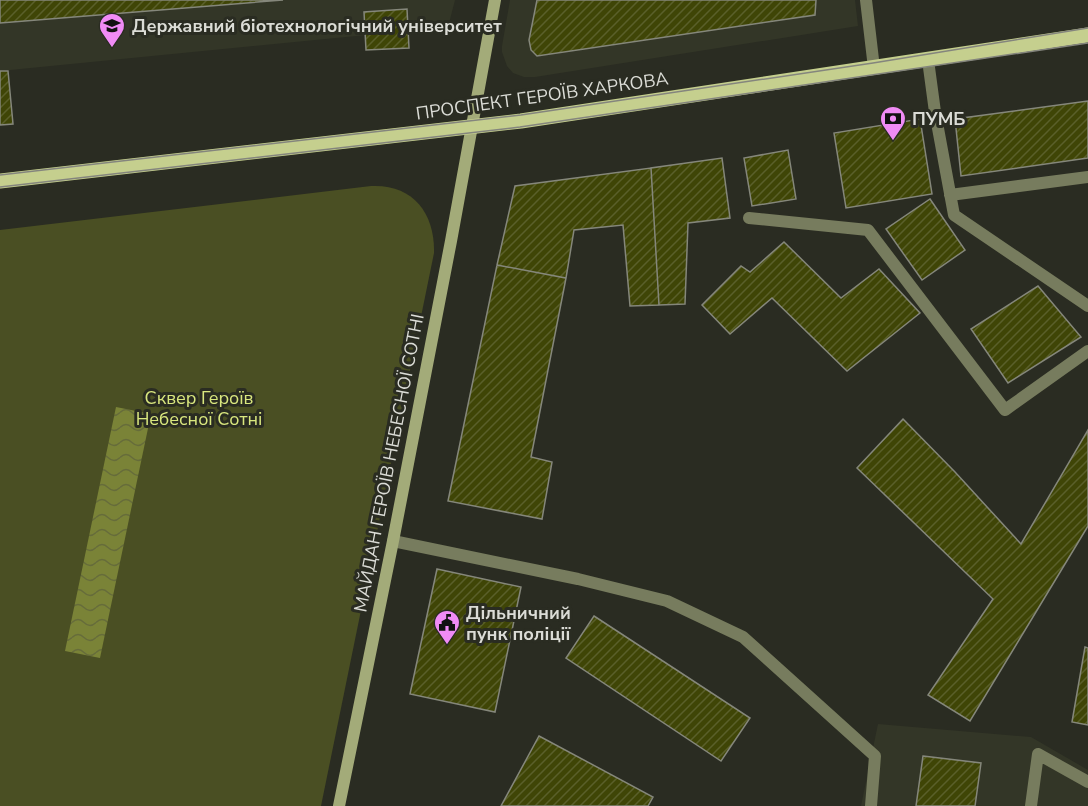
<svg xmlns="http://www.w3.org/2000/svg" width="1088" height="806" viewBox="0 0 1088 806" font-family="'Nunito Sans',sans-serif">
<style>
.built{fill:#333627}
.green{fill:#4a4f23}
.water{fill:url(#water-waves)}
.building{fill:url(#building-hatch);stroke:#85877b;stroke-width:1.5}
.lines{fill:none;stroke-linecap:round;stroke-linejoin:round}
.lane{stroke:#777c5e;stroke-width:12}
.secondary{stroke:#a3ab79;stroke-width:12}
.primary{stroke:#c5cf8e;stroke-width:15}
.tram{stroke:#84857d;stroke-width:1.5}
.labels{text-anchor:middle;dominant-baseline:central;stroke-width:6;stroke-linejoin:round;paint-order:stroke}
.poi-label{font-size:18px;font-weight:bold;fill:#dbdcd6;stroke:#2a2c22;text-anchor:start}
.street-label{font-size:18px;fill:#dbdcd6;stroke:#2a2c22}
.park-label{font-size:18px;fill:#d9e77e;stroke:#2a2c22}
</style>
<defs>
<pattern id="water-waves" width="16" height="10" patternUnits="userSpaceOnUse" patternTransform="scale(1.5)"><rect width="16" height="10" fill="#7a8337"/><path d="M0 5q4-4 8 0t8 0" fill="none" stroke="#666c3a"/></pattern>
<pattern id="building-hatch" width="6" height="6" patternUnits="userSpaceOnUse" patternTransform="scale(1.5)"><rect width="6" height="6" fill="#3f4506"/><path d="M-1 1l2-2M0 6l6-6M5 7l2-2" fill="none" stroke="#5a5f2a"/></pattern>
</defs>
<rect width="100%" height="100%" fill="#2a2c22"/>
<!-- built -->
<path class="built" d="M0,0H455L448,27L0,71Z
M510,0H855L858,26L535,77H524L513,73L507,66L502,52V46Z
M878,724L1031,737L1088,770V806H861Z"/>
<!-- green -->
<path class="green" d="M371,186C413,184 435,213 434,253L321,806H0V230Z"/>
<!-- water -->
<path class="water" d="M116,407L151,414L100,658L65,651Z"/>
<!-- building -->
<path class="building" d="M0,0H283L0,23Z
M537,0H816L815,15L537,56L531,50L529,40Z
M407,9L409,48L366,50L364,12Z
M0,71H8L13,124L0,125Z
M1088,101V158L961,176L955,119Z
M920,119L932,194L846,208L834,133Z
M788,150L796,199L752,206L744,158Z
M722,158L730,218L688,223L685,304L659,305L651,168Z
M651,168L659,305L630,306L623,225L574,230L566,278L497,265L515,186Z
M930,199L965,250L922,280L886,229Z
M784,242L841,298L879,269L920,313L847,371L772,298L730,334L702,305L741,266L750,272Z
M497,265L566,278L531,457L552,462L542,519L448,501Z
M1038,286L1081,337L1008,383L971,329Z
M903,419L955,472L1021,544L1088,430V526L970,721L928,695L993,599L857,468Z
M437,569L521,587L495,712L410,694Z
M594,616L750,718L721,761L566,658Z
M1085,647L1088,648V725L1072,722Z
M539,736L653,797L648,806H501Z
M923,756L981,763L975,806H916Z"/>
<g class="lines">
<!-- lane -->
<path class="lane" d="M866,0L874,68
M928,60L935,112L954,215L1088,306
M950,195L1088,177
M749,218L868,230L1005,410L1088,351
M393,541L578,579L667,601L743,637L875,756L871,806
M1031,806L1038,754L1088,782"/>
<!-- secondary -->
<path class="secondary" d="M339,806L393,541L451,241L495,0"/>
<!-- primary -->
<path class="primary" d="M0,181L521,121L1088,35"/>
<!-- tram -->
<path class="tram" d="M0,175L521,115L873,63L1088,28
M0,187L520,127L1088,43"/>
</g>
<!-- icons -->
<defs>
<symbol id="university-pin" viewBox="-11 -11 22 30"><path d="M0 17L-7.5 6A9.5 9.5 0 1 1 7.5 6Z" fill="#f08bf5" stroke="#2a2c22"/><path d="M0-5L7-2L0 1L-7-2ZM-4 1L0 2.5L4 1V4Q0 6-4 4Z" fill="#111"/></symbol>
<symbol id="bank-pin" viewBox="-11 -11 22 30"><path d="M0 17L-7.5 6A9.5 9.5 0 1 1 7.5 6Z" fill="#f08bf5" stroke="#2a2c22"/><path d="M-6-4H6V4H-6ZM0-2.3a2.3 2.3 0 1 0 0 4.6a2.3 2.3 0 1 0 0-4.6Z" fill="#111"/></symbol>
<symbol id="civic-pin" viewBox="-11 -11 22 30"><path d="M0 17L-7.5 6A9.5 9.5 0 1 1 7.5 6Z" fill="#f08bf5" stroke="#2a2c22"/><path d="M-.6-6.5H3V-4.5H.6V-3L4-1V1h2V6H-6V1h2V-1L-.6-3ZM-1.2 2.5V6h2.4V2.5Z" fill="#111"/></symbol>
</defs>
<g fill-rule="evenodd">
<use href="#university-pin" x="97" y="11" width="30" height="40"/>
<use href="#bank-pin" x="878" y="104" width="30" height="40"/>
<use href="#civic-pin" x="432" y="608" width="30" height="40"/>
</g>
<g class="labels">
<!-- poi labels -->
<g class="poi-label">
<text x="132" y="26">Державний біотехнологічний університет</text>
<text x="912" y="119">ПУМБ</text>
<text x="466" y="613">Дільничний<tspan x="466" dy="21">пунк поліції</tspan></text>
</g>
<!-- street labels -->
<g class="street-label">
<text transform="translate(542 96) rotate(-8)">ПРОСПЕКТ ГЕРОЇВ ХАРКОВА</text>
<text transform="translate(389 463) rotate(-79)">МАЙДАН ГЕРОЇВ НЕБЕСНОЇ СОТНІ</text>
</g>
<!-- park labels -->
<g class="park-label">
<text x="199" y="398">Сквер Героїв<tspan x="199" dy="21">Небесної Сотні</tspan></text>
</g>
</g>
</svg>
